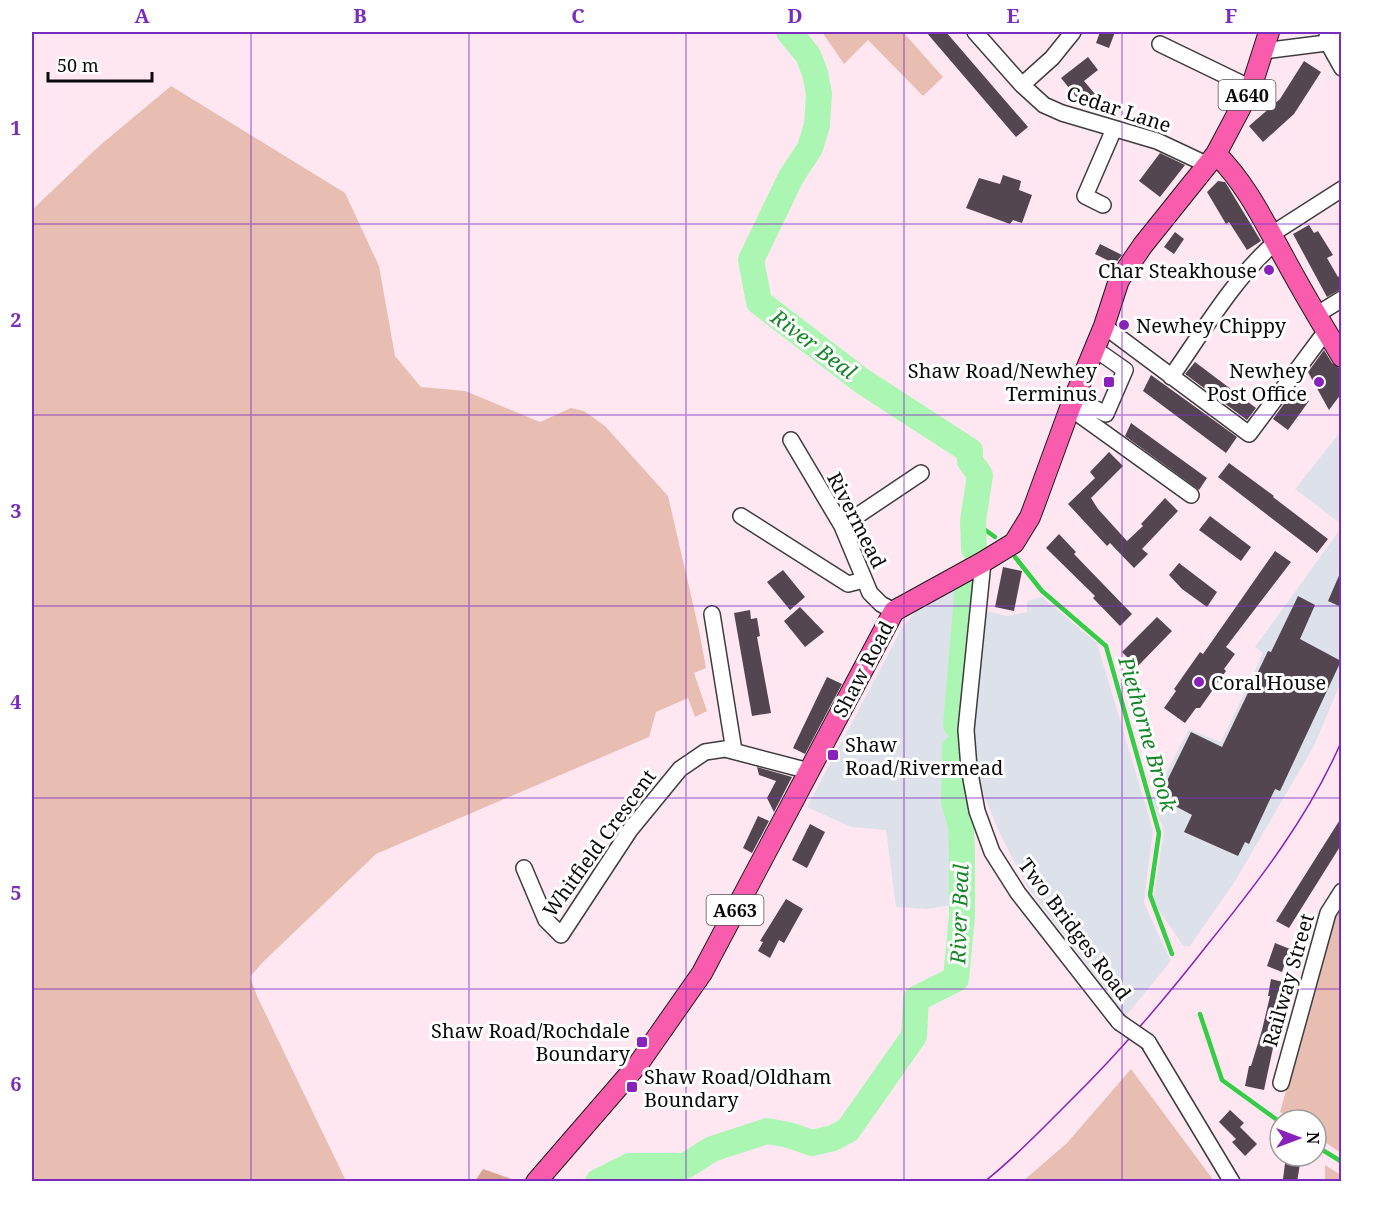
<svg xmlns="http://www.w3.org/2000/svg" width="1373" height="1213" viewBox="0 0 1373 1213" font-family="'Noto Serif',serif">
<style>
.industrial{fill:#dde2ea}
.green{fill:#e8bdb2}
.forest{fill:#d9a591}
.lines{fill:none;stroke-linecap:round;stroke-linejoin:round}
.stream{stroke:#33ce46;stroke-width:4.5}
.river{stroke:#acf6b3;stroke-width:26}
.building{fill:#534651}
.minor-casing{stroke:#3d3d3d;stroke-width:18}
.major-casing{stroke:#1b1b1b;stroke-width:22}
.minor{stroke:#fff;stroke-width:15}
.major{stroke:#fa5cad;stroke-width:20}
.tram{stroke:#8922ba;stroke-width:1.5}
.minor-bridge-casing{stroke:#3d3d3d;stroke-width:18;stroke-linecap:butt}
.minor-bridge{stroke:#fff;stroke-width:15}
.grid{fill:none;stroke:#7b2cbf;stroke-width:1.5;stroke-opacity:0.55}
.poi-dot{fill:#8922ba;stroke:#fff;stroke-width:2}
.labels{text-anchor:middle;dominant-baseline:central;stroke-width:6;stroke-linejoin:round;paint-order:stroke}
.shield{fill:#fff;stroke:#545454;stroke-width:1.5}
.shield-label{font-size:18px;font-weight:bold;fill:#0a0a0a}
.street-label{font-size:20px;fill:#0a0a0a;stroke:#fff}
.poi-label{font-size:20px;fill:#0a0a0a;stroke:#fff;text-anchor:end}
.water-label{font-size:21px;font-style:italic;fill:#148626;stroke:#fff}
.neatline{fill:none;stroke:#7b2cbf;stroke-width:2}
.grid-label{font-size:20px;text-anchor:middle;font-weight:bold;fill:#7b2cbf}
</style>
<rect width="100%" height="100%" fill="#ffe7f2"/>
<!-- industrial -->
<path class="industrial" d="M1341,431V524L1295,489Z
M1341,528V682L1314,746L1234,883L1190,946H1183L1153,901L1164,831L1152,800L1189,729L1221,742L1263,653L1255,647Z
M965,584L950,782L959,863L957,904L928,909L896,907L886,830L851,827L807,807L902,628L920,606Z
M1042,597L1097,643L1153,830L1144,903L1171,961L1126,1016L1028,888L999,832L976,775L975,719L987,611L1007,616L1027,612V601Z"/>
<!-- green -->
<path class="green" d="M822,32H903L943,77L923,96L868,40L844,64Z
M171,86L345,193L379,266L395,356L421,387L465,391L540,422L571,408L584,411L605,426L668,496L699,630L706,668L694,673L707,711L695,717L688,698L656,712L649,737L376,854L263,962L250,977L257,996L346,1181H32V210L98,147Z
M1341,902V1153L1316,1136V1120H1293L1280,1112L1337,911Z
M1131,1069L1214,1181H1023L1067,1143Z
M1325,1165L1341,1175V1181H1325Z"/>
<!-- forest -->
<path class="forest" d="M483,1169L517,1181H475Z"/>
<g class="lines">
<!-- stream -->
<path class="stream" d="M973,521L995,537
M1015,557L1042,591L1106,646L1159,833L1150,895L1172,954
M1200,1014L1222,1080L1280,1122
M1316,1146L1342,1162"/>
<!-- river -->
<path class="river" d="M789,32L808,55L815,73L819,94L817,125L810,148L791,177L751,260L759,302L862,381L970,451V461L980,475L973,521L974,549
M956,725L968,585
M598,1182L630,1166H685L712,1149L767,1131L789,1135L812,1143L833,1138L848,1130L914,1036L916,999L956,979L962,916V853L961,826L954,801L955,748"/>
</g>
<!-- building -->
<path class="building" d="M926,32H946L1028,127L1016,137Z
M1100,32H1115L1109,48L1096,43Z
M1088,57L1098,70L1084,81L1095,94L1082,104L1061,78Z
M1304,61L1321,72L1294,114L1263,142L1249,126L1280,99Z
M1160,153L1185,165L1160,197L1139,181Z
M1003,175L1021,181L1019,190L1032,195L1022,223L1013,220L1010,224L966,208L979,178L1000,184Z
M1218,181L1225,182L1227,185L1261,241L1247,250L1229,222L1226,224L1207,192Z
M1309,225L1314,233L1318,231L1333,255L1327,258L1338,277L1341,275V289L1327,297L1293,234Z
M1175,232L1184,239L1174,254L1164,247Z
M1100,244L1122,255L1115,264L1095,254Z
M1324,350L1332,363L1339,368L1341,373V394L1329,410L1308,372Z
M1195,362L1256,408L1247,420L1185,374Z
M1151,375L1237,437L1226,453L1143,391Z
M1294,390L1309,401L1288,430L1273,419Z
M1131,423L1207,478L1199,490L1125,436Z
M1109,452L1123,466L1091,498L1098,509L1127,541L1143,526L1141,524L1165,498L1178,511L1142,549L1148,554L1134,568L1110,543L1107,546L1068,504L1095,478L1090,472Z
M1229,463L1274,496L1273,497L1328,539L1317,553L1218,477Z
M1210,516L1251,547L1241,561L1199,530Z
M1059,534L1076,552L1074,554L1132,614L1120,626L1093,598L1095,596L1046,548Z
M1275,551L1291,562L1226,647L1235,654L1224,669L1226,671L1200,708H1196L1185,723L1164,708L1176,691L1174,689L1200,652L1203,654Z
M1179,563L1217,592L1207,607L1182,589L1169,575Z
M1003,567L1022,571L1014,611L995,607Z
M783,570L805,597L790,610L767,582Z
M1341,571V607L1328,601Z
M1298,596L1315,605L1300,639L1341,661L1280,791L1275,789L1249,844L1245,842L1238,856L1184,832L1192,815L1177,807L1163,789L1191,732L1222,747L1268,651L1271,652Z
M800,607L824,632L805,647L784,621Z
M750,610L751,619L757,618L760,636L757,637L771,713L752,716L734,613Z
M1157,617L1172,631L1137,667L1122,652Z
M827,677L842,684L805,754L793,748Z
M757,767L792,777L774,812L767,798L776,781L759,775Z
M758,816L769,821L752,853L743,848Z
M1341,818V845L1289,928L1276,921Z
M810,824L825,832L807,868L792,860Z
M786,899L803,909L784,943L779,940L770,958L758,951L763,942L760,941Z
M1275,943L1290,949L1282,972L1267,966Z
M1271,979L1287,983L1264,1090L1245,1086L1249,1066H1251L1262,1030L1270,996H1268Z
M1230,1110L1244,1123L1240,1127L1257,1144L1245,1156L1232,1142L1236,1139L1219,1122Z
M1286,1156L1301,1158L1297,1182L1283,1179Z"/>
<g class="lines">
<defs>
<path id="minor" d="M975,32L1022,85L1044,105L1062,113L1157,141L1208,165
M1327,32L1328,43L1342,68
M1160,44L1251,88
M1263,51L1342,41
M1022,85L1052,58L1073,32
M1103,205L1085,196L1114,129
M1272,234L1342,189
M1316,315L1342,299
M1104,326L1249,434L1326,331
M1171,377C1200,336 1237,274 1276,242
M1075,397L1084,403L1106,414L1125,370L1095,349
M1070,408L1191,495
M791,440L842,526L870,593L881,604L894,611
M741,516L848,584L864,580
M842,526L921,473
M983,562L966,730L969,768L977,811L992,852L1018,893L1119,1022
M712,614L734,751
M524,868L546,920L561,935L630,830L680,769L705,752L725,749L809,771
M1148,1042L1232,1182
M1281,1083L1328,913L1342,891"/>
<path id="major" d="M1216,154C1246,183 1266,225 1286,261C1304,294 1323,326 1342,357
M536,1182L639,1063L702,973L894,611L983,562L1014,543L1030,517L1036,501L1070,408L1104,326L1119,280L1143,245L1216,154L1251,88L1269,32"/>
</defs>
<!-- minor casing -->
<use href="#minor" class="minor-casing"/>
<!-- major casing -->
<use href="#major" class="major-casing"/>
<!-- minor -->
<use href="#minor" class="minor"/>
<!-- major -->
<use href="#major" class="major"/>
<!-- tram -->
<path class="tram" d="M984,1182C1015,1158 1043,1128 1070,1101C1120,1052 1165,999 1208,944C1259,881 1310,815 1342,740"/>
<defs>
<path id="minor-bridge" d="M1119,1022L1148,1042"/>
</defs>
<!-- minor-bridge casing -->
<use href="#minor-bridge" class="minor-bridge-casing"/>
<!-- minor-bridge -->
<use href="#minor-bridge" class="minor-bridge"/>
</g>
<!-- grid -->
<path class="grid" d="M251,32V1182M469,32V1182M686,32V1182M904,32V1182M1122,32V1182M32,224H1342M32,415H1342M32,606H1342M32,798H1342M32,989H1342"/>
<!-- markers -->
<g class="poi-dot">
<circle cx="1269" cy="270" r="6"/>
<circle cx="1124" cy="325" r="6"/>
<rect x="1103" y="376" width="12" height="12" rx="3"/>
<circle cx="1319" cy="382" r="6"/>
<circle cx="1199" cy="682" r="6"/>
<rect x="827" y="749" width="12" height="12" rx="3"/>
<rect x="636" y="1036" width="12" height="12" rx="3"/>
<rect x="626" y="1081" width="12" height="12" rx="3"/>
</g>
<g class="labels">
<!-- shield labels -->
<g class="shield">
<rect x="1218.5" y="80" width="57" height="30" rx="4.5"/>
<rect x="706.5" y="895" width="57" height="30" rx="4.5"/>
</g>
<g class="shield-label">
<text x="1247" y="95">A640</text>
<text x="735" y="910">A663</text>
</g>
<!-- street labels -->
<g class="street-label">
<text transform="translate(1119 109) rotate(18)">Cedar Lane</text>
<text transform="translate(857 520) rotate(63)">Rivermead</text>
<text transform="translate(863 669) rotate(-62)">Shaw Road</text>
<text transform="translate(599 843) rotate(-54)">Whitfield Crescent</text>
<text transform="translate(1075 929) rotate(53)">Two Bridges Road</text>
<text transform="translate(1288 980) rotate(-74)">Railway Street</text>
</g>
<!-- poi labels -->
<g class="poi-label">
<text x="1257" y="270">Char Steakhouse</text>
<text x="1136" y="325" text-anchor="start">Newhey Chippy</text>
<text x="1097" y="370">Shaw Road/Newhey<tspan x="1097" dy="23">Terminus</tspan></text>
<text x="1307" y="370">Newhey<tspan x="1307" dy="23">Post Office</tspan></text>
<text x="1211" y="682" text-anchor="start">Coral House</text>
<text x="845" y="744" text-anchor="start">Shaw<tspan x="845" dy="23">Road/Rivermead</tspan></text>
<text x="630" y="1030">Shaw Road/Rochdale<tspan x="630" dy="23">Boundary</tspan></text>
<text x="644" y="1076" text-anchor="start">Shaw Road/Oldham<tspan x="644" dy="23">Boundary</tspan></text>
</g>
<!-- water labels -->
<g class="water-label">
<text transform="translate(814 344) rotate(37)">River Beal</text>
<text transform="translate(1148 734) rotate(74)">Piethorne Brook</text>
<text transform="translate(959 914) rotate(-88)">River Beal</text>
</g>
</g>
<!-- border -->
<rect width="1373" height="1213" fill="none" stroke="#ffffff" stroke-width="66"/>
<!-- north arrow -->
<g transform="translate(1298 1138) rotate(90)"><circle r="28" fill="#ffffff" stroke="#9d9d9d" stroke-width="1.5"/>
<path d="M0-4.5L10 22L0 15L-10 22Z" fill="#8922ba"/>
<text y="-9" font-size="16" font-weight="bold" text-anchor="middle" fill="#0a0a0a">N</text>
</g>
<!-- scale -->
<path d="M48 72v9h104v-9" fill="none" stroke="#0a0a0a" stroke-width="3"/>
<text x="57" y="72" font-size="18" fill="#0a0a0a" stroke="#ffffff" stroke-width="4.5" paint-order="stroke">50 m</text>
<rect x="33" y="33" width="1307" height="1147" class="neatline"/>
<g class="grid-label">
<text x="142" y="23">A</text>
<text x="360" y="23">B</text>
<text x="578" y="23">C</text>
<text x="795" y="23">D</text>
<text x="1013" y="23">E</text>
<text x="1231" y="23">F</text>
<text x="16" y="135">1</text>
<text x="16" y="327">2</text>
<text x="16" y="518">3</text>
<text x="16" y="709">4</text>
<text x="16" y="900">5</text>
<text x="16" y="1091">6</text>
</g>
</svg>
